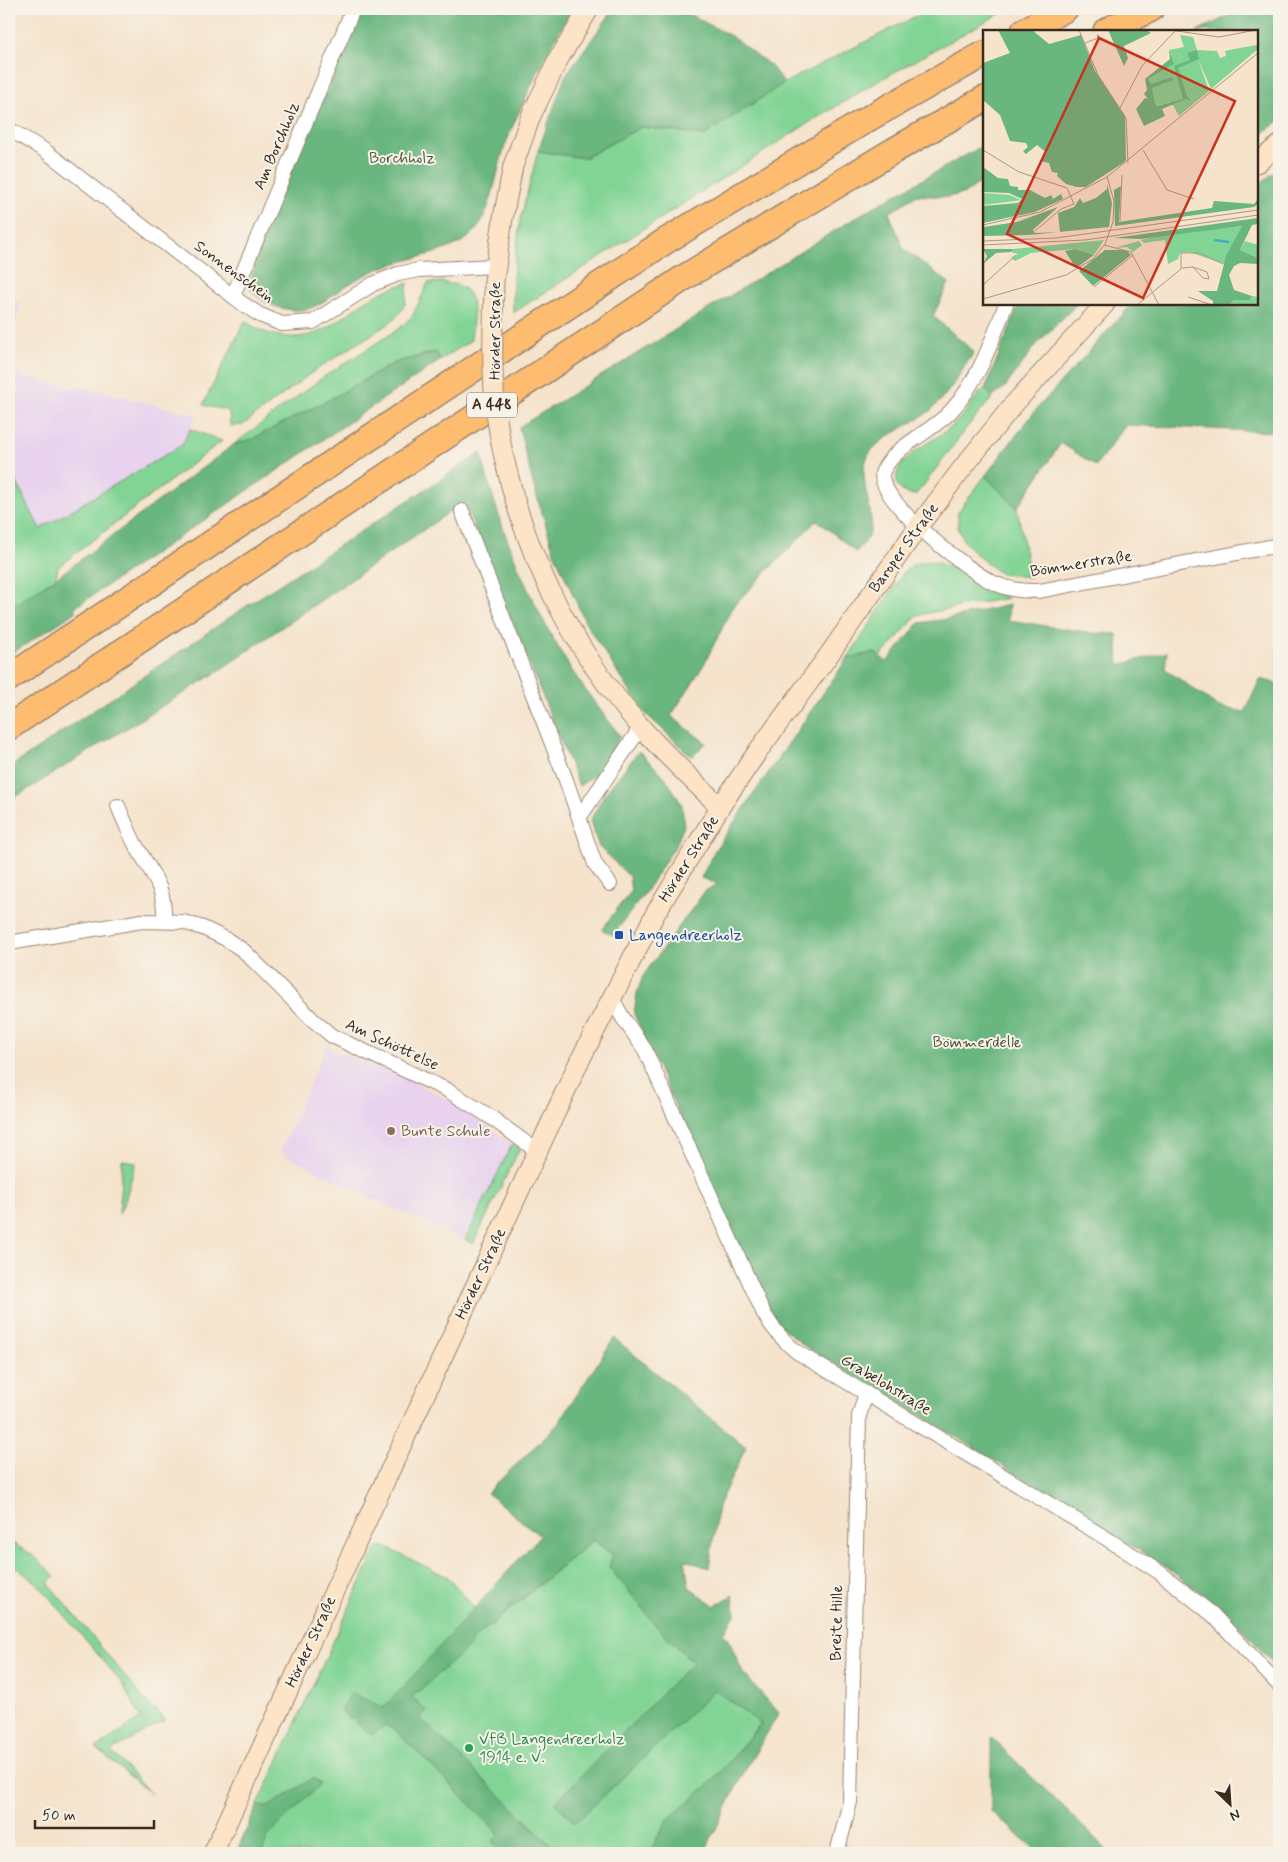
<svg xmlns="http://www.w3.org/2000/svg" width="1288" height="1862" viewBox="0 0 1288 1862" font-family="Mynerve,sans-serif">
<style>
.built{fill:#e8d2ee}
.green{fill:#82d495;stroke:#5e7f5a}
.forest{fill:#69b67e;stroke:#52704e}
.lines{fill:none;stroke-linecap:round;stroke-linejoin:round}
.street-casing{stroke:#988675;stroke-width:16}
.secondary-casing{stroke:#988675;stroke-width:21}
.highway-casing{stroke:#988675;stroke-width:28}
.street{stroke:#fff;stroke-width:14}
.secondary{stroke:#fee4c6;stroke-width:19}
.highway{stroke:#fdbc70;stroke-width:25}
.secondary-bridge-casing{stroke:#988675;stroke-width:21;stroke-linecap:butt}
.secondary-bridge{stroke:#fee4c6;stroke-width:19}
.transit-dot{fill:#1a4fb4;stroke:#f7f3e8;stroke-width:2}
.education-dot{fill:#8d6e63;stroke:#f7f3e8;stroke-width:2}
.leisure-dot{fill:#2e9e5b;stroke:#f7f3e8;stroke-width:2}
.labels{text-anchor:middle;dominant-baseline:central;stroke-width:4;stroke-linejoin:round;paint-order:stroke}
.shield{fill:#f7f3e8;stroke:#73665b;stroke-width:1}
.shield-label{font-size:15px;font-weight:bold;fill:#3b2a1e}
.street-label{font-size:16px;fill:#3b2a1e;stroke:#f7f3e8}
.park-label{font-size:16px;fill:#4d543c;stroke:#f7f3e8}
.transit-label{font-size:16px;fill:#164399;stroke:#f7f3e8;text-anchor:start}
.education-label{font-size:16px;fill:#785e54;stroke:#f7f3e8;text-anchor:start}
.leisure-label{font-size:16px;fill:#27864d;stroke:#f7f3e8;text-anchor:start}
.inset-river{fill:none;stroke:#46abc6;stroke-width:2.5}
.inset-road{fill:none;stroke:#ab9986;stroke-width:1}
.view{fill:#c8321e;fill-opacity:0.15;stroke:#c8321e;stroke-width:2.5}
.inset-edge{fill:none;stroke:#3b2a1e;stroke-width:2.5}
</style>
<rect width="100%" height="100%" fill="#f7f3e8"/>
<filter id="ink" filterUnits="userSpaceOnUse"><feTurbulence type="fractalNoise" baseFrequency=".02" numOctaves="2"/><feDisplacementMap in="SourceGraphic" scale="10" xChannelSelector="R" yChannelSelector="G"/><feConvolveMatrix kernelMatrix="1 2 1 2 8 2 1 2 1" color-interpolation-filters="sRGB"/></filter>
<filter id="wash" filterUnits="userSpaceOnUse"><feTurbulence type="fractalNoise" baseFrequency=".0096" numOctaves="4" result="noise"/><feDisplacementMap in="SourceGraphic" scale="20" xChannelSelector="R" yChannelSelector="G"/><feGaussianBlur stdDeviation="1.12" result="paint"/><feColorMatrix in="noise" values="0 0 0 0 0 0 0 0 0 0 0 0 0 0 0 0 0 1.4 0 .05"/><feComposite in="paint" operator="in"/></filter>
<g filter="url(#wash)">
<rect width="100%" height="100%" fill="#f5e3cc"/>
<!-- built -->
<path class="built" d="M9,297L21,305L9,335Z
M9,373L73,388L79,386L197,415L182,445L40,529L9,467Z
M327,1044L337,1052L404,1077L443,1097L475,1117L512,1144L465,1240L367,1196L280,1152Z"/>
<!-- green -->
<path class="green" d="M930,9H1008L882,79L810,122L513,313V277L520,221L538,151L584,158L641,127L705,135L784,83Z
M442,282C448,284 457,284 462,287C479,298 472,324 471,340L441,360L435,352L394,363L338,395L252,439L233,445L322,378L400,328L413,315L428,283Z
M408,283L405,304L399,314L388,324L314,371L243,425L230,426L229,411L203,405L245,321C268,338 298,343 325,329C339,322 352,310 366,301C379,293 393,287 408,283Z
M985,389L993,397L967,427L923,486L915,495C907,494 899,492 897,483C891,459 934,441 950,428C961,419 971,405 979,393Z
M190,429L222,441L58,567L56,578L9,608V467L40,529L182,445Z
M985,476L1017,508L1030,577L1001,574L980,558L963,540L958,528V512Z
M929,561C959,565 980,588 1008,598L927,613L916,617L880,657L874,652L847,659L904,572L914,564Z
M512,1144L520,1148L473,1244L465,1240Z
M122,1160L136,1162L125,1201L119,1214Z
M593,1540L723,1634L729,1641L761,1723L711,1783L667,1821L649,1853H242L238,1848L376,1549L383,1546L448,1577L490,1626Z
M9,1541L34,1556L55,1576L48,1583L143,1698L165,1720L111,1751L151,1794L96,1748L141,1718L123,1684L51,1599L37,1583L9,1562Z"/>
<!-- forest -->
<path class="forest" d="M364,9H572C548,51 526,93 508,138C496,166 494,211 473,233C455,253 406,258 381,268C371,272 360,277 351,283C336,291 319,309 301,310C281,311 260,303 249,286L265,229Z
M614,9H679L731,36L771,66L784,83L705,135L641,127L584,158L538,151L565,76Z
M1243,9H1279V121L1257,138V31H1197Z
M984,145V179L966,193L947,197L917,195L889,213L904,249L949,283L933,316L974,352C961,372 949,394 931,410C914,424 875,438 867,458C856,482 879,515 868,537C865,542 860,547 856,552L817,520L734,605L703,666L671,716L706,743L692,757L643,711L586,624L554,552L532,480L519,427L863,213Z
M1279,168V429L1276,432L1126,425L1096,466L1061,443L1017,508L985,476L1035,411L1132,304H1257V186Z
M1019,304H1077L1037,344L1006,386L993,397L985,389Z
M435,352L441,360L74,608L76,612L9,655V608L56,578L233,445L252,439L338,395L394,363Z
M481,453C498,523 523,587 559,649C576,680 599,708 620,736L603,769L579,786L464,502L211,676L9,801V768L248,605Z
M1009,605L1008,620L1091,633L1117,634L1119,665L1167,652L1165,669L1219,707L1245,712L1260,679L1279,684V758L1274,779L1279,780V1670L1245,1632L1202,1594L1166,1567L961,1440L803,1345L781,1326L760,1295L634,1014L637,993L643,976L705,891L718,884L701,878L715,850L847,659L874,652L887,662L919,623L948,619Z
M639,751L665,777L682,805L684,826L676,845L644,894L613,935L602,930L619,906L631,892L629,876L599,847L590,821L604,795Z
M614,1338L746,1447L718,1506L709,1568L685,1560L689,1587L715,1606L733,1595L735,1615L723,1634L729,1641L743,1673L779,1713L744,1772L704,1853H649L667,1820L711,1783L761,1724L715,1690L575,1823L555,1803L693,1662L659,1629L609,1567L613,1555L593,1540L470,1642L471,1645L412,1697L427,1711L420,1718L551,1845L555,1853H504L492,1842L499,1834L468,1802L394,1729L385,1725L372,1735L340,1710L352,1693L384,1708L540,1536L487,1493L558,1424Z
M991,1737L1110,1853H1039L991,1811Z
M313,1778L320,1784L268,1836L262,1853H236L258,1805L262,1807H268Z"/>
</g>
<g filter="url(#ink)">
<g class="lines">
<defs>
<path id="street" d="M9,129L44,150L243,304L260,315L282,324L313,322L373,284L398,274L419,270L495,266
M233,296L353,9
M1006,304C992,341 978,382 951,411C932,432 894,446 883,471C872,498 971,573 994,583C1009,590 1023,591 1039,591L1279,545
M462,511L566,780L595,864L610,884
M118,806C123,818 128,830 134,842C149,870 166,886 164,920
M579,818L641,727
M9,943L142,921L183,922L203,928L226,939L244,951L312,1019L332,1036L447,1090L489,1116L537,1151
M611,997L623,1018L645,1050L764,1314C773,1329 783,1341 797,1352L1101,1535L1159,1572L1213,1615L1279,1685
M837,1853L850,1802L859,1416L866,1393"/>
<path id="secondary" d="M1257,163L1279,145
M494,281L503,218L513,166L531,116L558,60L589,9
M507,470C529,564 577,654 640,726C665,755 694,781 720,807
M213,1853L578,1064L655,914L720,807L758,751L826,659L918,527L961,470L1013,405L1105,304"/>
<path id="highway" d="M1024,31L1065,9
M1106,31L1151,9
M9,678L664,242L871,117L984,54
M9,727L685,277L893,151L984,99"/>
</defs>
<!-- street casing -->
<use href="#street" class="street-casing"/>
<!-- secondary casing -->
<use href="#secondary" class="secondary-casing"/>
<!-- highway casing -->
<use href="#highway" class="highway-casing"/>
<!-- street -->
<use href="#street" class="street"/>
<!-- secondary -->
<use href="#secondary" class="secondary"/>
<!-- highway -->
<use href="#highway" class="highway"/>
<defs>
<path id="secondary-bridge" d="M494,281C493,331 490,383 499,432C501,445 504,458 507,470"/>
</defs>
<!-- secondary-bridge casing -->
<use href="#secondary-bridge" class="secondary-bridge-casing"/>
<!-- secondary-bridge -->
<use href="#secondary-bridge" class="secondary-bridge"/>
</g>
</g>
<!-- markers -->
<rect class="transit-dot" x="614" y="930" width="10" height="10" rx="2.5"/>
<circle class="education-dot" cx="391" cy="1131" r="5"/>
<circle class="leisure-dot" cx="469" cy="1748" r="5"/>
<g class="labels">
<!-- shield labels -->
<rect class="shield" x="467" y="392.5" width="50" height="25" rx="4"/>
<g class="shield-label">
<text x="492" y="405">A 448</text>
</g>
<!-- street labels -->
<g class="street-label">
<text transform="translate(277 146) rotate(-67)">Am Borchholz</text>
<text transform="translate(234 272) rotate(36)">Sonnenschein</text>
<text transform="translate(495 331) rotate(-90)">Hörder Straße</text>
<text transform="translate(904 548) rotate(-54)">Baroper Straße</text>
<text transform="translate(1081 564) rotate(-9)">Bömmerstraße</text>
<text transform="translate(689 859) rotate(-58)">Hörder Straße</text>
<text transform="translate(392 1045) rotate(25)">Am Schöttelse</text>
<text transform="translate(481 1274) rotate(-65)">Hörder Straße</text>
<text transform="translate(886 1385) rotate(31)">Grabelohstraße</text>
<text transform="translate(837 1623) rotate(-89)">Breite Hille</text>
<text transform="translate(311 1642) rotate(-65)">Hörder Straße</text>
</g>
<!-- park labels -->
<g class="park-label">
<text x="402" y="158">Borchholz</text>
<text x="977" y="1042">Bömmerdelle</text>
</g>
<!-- transit labels -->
<g class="transit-label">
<text x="629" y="935">Langendreerholz</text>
</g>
<!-- education labels -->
<g class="education-label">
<text x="401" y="1131">Bunte Schule</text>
</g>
<!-- leisure labels -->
<g class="leisure-label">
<text x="479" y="1739">VfB Langendreerholz<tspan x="479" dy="18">1914 e. V.</tspan></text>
</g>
</g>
<!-- overview -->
<g transform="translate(983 30)">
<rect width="275" height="275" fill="#f5e3cc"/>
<path d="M197,5L210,7L214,20L234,21L237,28L243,26L242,21L251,19L274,15L275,19L228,59L215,29L226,61L196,86L188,72L173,76L164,60L165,49L190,34L186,20L201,17ZM0,163L27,165L38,170L0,175ZM260,196L241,234L206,222L197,223L195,229L185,234L182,210L161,213L158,210L183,204ZM121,210L111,225L92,219L48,223L32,231L28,228L35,224L28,222L30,219ZM156,211L159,215L150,222L144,217L131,218ZM262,211L275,215V228L257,220ZM269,266L275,267V275H246L251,270H267Z" fill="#82d495"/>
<path d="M15,0H49L66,14L98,5L112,41L142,86L143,130L140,133L103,157H94L83,154L74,146L75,143L69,142L66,133L57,131L64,123L54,115L43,124L40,121L45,117L43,113L27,111L17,85L0,70V33L27,23ZM125,0H163L168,3L141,16L145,28L141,36ZM186,20L191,34L165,49L168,54L189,47L190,50L169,58L172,74L174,76L200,69L191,36L207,30L204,23L214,20L216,29L195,38L204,66L208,71L203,69L179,79L182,86L161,96L153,79L162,68L165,69L161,64L164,60L162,49L187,29ZM0,137L15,148L25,149L27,156L35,157V160H47L62,168L68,165L70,169L78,164L80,169L52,182L0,193V176L35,173L39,169L26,163L0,162ZM124,154L129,173L126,197L46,205L0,206V197L34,192L75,177L50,200L52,203L77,202L75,183L91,177L97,168L100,173L113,168L124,159ZM138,156L136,192L229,178L231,171L271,174L275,169V174L271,177L132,196L131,160ZM275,188V194L269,195L257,220L275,228V234L257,233L251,236L246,245L251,260L269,266L267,270H251L246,275H230V271L215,261H234L243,226L259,196L158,209L131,208ZM0,219H30L28,222L13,223L0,234L4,226ZM92,219L111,225L93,238L82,221ZM122,220H143L148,225L110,256L96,241Z" fill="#69b67e"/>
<path class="inset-river" d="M231,210L246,212"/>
<path class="inset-road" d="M96,0L115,45L143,88L145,133M187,0L236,7L273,0M102,13L115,8L114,5L116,6L115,8M137,78L159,36L193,0M0,120L36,142L84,158L91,174L78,179L52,201M160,120L184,160L211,169M137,191L139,145M0,195L57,182L124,147L275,23M0,211L73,208L275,180M0,215L102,210L275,185M121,215L148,222L176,275M199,238L210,237L220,248L226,249L224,242L210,237M0,255L33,225M111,257L150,225M205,267L229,275M0,269L83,245L110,229L122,214L130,192L131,171L124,147M154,275L198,239V223H217L240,234"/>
<path class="view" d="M116,8L252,71L160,268L24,204Z"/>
<rect width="275" height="275" class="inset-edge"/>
</g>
<!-- margin -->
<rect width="1288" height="1862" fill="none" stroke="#f7f3e8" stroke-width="30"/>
<!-- north arrow -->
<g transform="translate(1230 1804) rotate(155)" stroke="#f7f3e8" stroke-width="4" paint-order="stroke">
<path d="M0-4L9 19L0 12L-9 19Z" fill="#3b2a1e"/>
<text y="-8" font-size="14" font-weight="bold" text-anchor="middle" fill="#3b2a1e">N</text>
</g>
<!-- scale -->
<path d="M35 1820v8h119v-8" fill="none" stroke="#3b2a1e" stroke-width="2.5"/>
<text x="42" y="1820" font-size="15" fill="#3b2a1e" stroke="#f7f3e8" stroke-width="4" paint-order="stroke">50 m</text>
</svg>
